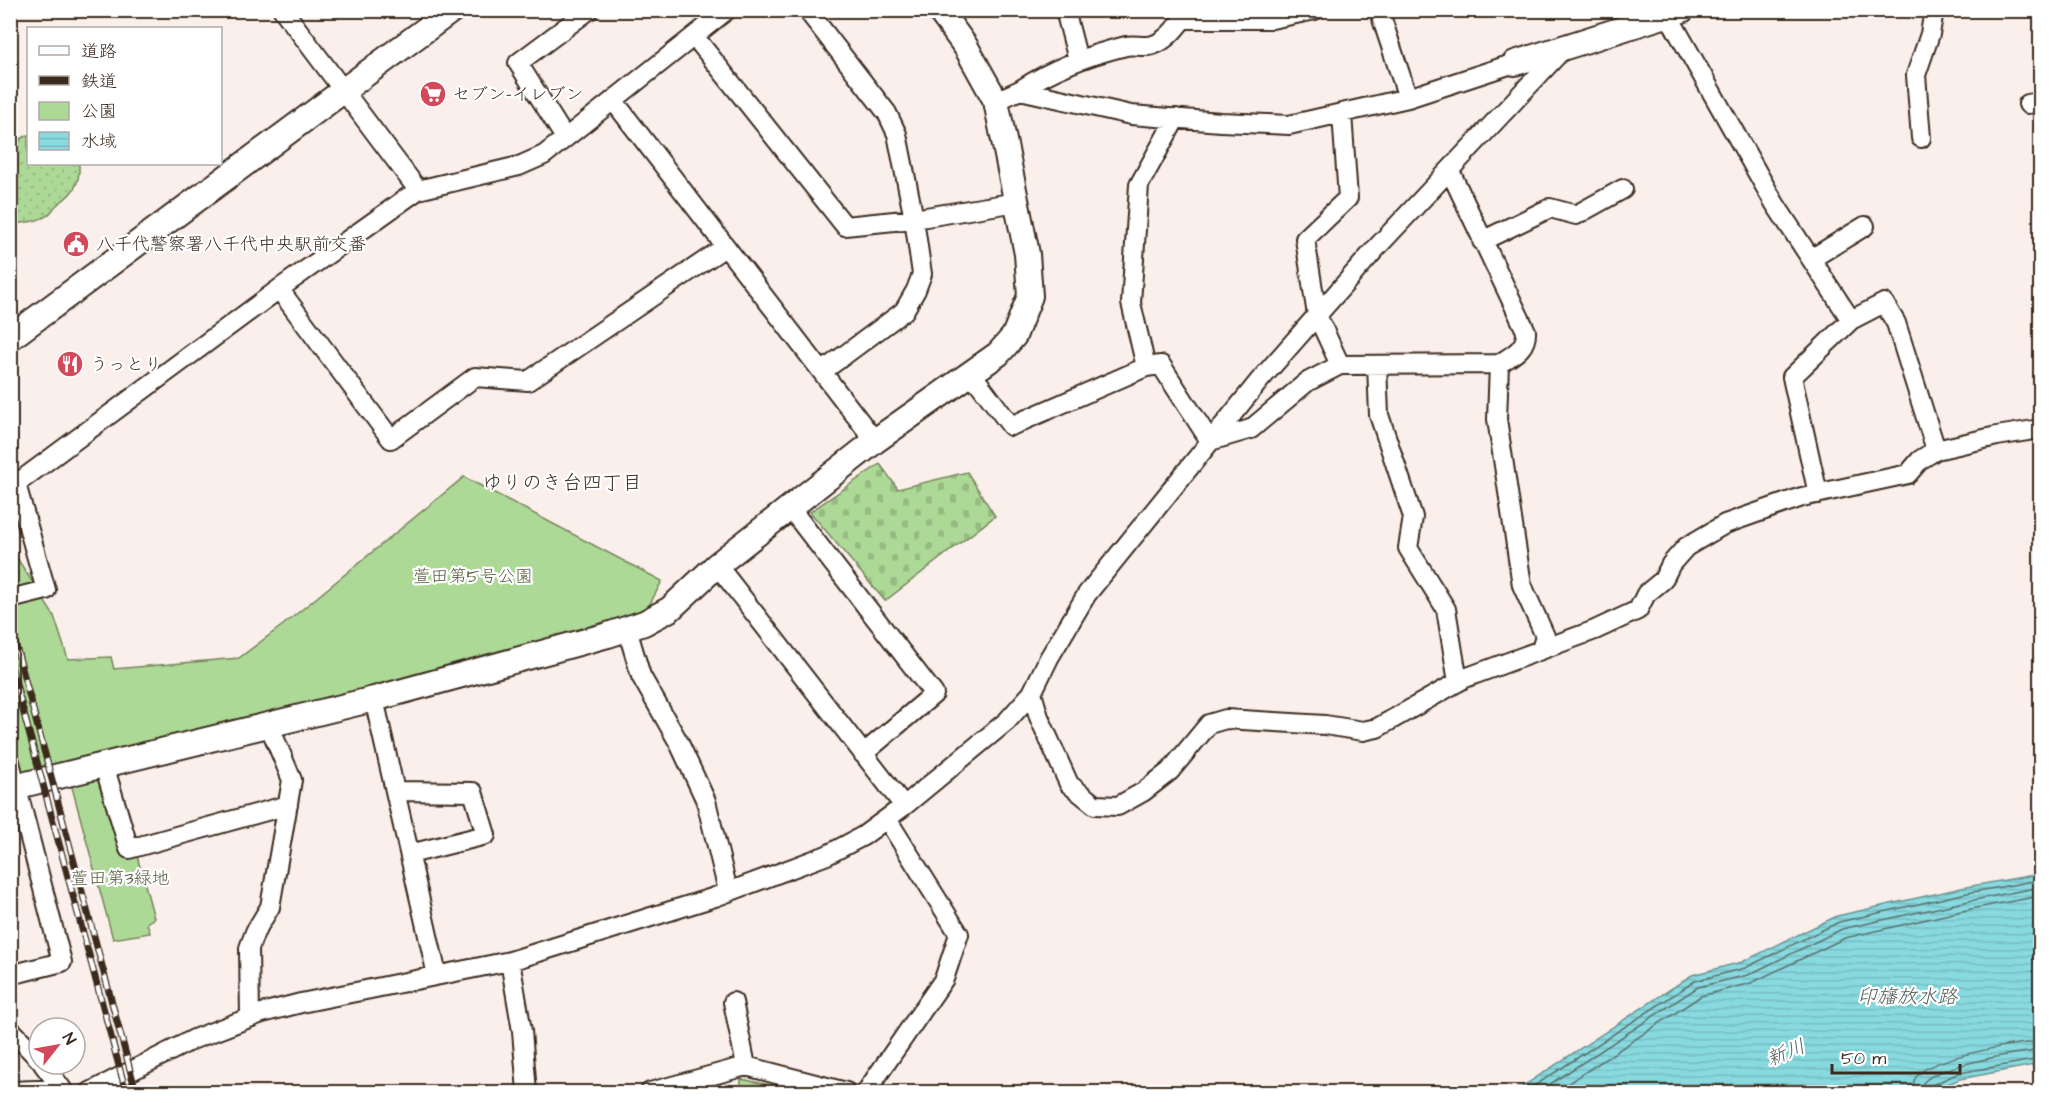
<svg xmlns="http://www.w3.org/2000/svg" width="2051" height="1103" viewBox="0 0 2051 1103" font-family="'Architects Daughter','Klee One',sans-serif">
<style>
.forest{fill:url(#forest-firs);stroke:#74825a;stroke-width:1.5}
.cemetery{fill:url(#cemetery-stones);stroke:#74825a;stroke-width:1.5}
.park{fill:#add997;stroke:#74825a;stroke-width:1.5}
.garden{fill:url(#garden-dots);stroke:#74825a;stroke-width:1.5}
.water{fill:url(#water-rules);stroke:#699492;stroke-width:1.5}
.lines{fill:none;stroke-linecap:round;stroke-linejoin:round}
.shore{stroke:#5a706c;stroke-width:1.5}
.minor-casing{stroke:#3b2a1e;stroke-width:22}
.tertiary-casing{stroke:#3b2a1e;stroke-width:28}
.minor{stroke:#fff;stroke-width:18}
.tertiary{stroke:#fff;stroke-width:24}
.rail-casing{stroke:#3b2a1e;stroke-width:7}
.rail{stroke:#fff;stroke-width:4.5;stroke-dasharray:14;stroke-linecap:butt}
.labels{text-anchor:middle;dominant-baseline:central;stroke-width:4.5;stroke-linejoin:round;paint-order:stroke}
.poi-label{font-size:18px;fill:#3b2a1e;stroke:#fff;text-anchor:start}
.park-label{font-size:18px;fill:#5d5f42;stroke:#fff}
.neighbourhood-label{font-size:20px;fill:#3b2a1e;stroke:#fff}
.water-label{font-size:20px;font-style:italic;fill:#525f58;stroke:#fff}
</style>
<defs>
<pattern id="forest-firs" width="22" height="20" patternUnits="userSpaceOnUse" patternTransform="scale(1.5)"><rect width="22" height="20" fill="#add997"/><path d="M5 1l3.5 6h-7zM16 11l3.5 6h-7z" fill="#96ba82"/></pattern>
<pattern id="cemetery-stones" width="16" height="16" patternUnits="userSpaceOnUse" patternTransform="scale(1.5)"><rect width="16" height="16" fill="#add997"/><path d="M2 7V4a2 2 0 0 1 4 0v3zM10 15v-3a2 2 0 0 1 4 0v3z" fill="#96ba82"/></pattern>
<pattern id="garden-dots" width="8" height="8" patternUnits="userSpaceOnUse" patternTransform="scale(1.5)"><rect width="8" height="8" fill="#add997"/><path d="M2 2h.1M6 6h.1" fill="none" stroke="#96ba82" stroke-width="1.8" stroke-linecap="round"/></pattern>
<pattern id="water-rules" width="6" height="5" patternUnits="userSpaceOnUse" patternTransform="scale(1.5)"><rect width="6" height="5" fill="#88dae0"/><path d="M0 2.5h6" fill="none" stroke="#76bbc0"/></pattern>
</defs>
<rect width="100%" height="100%" fill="#faefeb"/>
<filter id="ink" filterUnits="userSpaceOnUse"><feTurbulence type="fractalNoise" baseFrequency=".0167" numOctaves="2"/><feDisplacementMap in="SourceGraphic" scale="12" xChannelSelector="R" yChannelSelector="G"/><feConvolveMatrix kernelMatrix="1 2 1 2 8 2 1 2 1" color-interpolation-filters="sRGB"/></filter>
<g filter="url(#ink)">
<!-- forest -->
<path class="forest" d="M741,1079L803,1092H741Z"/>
<!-- cemetery -->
<path class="cemetery" d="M880,464L898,489L967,472L995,516L885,601L810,512Z"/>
<!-- park -->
<path class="park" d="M464,477L662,581L644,615L67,774L20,781L10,738V547L54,616L68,659L111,657L114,669L239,658L283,625Z
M102,768L136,852L154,918L147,923L150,933L113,939L69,776Z"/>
<!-- garden -->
<path class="garden" d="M28,135V164H79C80,184 74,193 58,204C54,207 52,212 48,215C38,222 22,223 11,224V144Z"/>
<!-- water -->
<path class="water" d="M2040,874V1064L1960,1079L1929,1092H1514L1692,975L1742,962L1837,916L1966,887Z"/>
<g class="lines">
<!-- shore -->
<path class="shore" d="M1525,1092L1695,981L1745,968L1839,922L1967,893L2040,880
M1538,1092L1698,987L1748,975L1842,929L1969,901L2040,887
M1555,1092L1701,996L1751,983L1845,938L1971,909L2040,896
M1912,1092C1912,1084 1914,1077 1921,1072C1942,1056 2014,1043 2040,1042
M1921,1092C1921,1087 1922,1083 1926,1080C1943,1065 2017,1052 2040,1051
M1928,1092L1932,1085L1959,1073L2040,1059"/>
<defs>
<path id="minor" d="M283,10L418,190
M807,10L887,113L897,134L914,219L922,274L916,290L904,311L823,371
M1065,10L1078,60
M1379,10L1408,98
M1668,15L1775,204L1851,320L1884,303L1896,323L1936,450
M1182,19H1272L1315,10
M694,36L845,226L914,219L1017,202
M1564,48L1379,245L1260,380L1087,594L1049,658L1032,693L1039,717L1069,784L1095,805L1118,806L1143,792L1170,771L1209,724L1226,719L1325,725L1363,731L1377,728L1465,678L1595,630L1638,610L1646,594L1663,580L1671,564L1686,547L1725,524L1802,497L1908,474L1920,460L1936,450L1997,436L2040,429
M1020,90C1052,69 1088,55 1126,46C1134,44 1145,48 1153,45C1169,40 1180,22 1190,10
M613,100L875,441
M996,101L1020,90L1131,115L1221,122L1289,125L1408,98L1515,63
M2028,104L2040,102
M565,138L518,63L589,10
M1921,138L1916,75L1930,34L1934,10
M1450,171L1526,331C1527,349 1512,355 1499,364L1497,419L1522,585L1545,636L1541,650
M1482,241L1550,208L1576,215L1623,189
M1811,259L1865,226
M279,289L391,439L475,377L528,381L725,247
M1340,365L1317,315L1305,239L1348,198L1342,114
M1377,365L1379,415L1413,517L1408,548L1446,609L1458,682
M1146,367L1131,303L1139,185L1176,118
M972,374L1011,426L1146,367L1161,365L1210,441
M1210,441L1251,429L1307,382L1340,365L1499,364
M1818,494L1792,377L1851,320
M790,508L934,694L863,754
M717,565L904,806
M10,599L46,590L16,484L279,289L418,190L519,166L544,155L727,10
M627,629L641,676L679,743L706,801L728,891
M374,699L437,975
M10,762L62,962L10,975
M104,765L129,849L288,805
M395,791L473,792L486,835L410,854
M510,961L522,1031L527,1092
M733,1002L746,1066
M250,1017L249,948L255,932L270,907L292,780L269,725
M10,1029L39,1059
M43,1064L62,1089
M10,1091L62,1089
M90,1092L194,1039L262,1013L301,1003L510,961L715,897L827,855L863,836L904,806L1007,721L1032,693
M650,1092L746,1066L846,1092
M866,1092L944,979L959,934L887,819"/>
<path id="tertiary" d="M1515,63L1682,10
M10,338L452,10
M10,788L374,699L608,635L644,623L670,609L717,565L875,441L998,354L1014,336L1030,296L1027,254L996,101L966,47L939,10"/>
</defs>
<!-- minor casing -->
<use href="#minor" class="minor-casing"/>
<!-- tertiary casing -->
<use href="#tertiary" class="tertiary-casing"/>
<!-- minor -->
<use href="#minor" class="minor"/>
<!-- tertiary -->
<use href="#tertiary" class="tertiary"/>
<defs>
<path id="rail" d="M10,624L136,1092
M10,662L126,1092"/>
</defs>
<!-- rail casing -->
<use href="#rail" class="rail-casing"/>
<!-- rail -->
<use href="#rail" class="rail"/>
</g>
</g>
<!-- icons -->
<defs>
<symbol id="supermarket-disc" viewBox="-11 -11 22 22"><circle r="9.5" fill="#d1495b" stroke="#fff"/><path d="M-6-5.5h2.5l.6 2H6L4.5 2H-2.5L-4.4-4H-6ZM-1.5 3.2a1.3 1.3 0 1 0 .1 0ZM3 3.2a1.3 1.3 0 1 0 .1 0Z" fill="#fff"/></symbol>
<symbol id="civic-disc" viewBox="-11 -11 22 22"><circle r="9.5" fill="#d1495b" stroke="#fff"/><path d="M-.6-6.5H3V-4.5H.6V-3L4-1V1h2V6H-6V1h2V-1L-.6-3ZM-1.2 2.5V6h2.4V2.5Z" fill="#fff"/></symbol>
<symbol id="restaurant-disc" viewBox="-11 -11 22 22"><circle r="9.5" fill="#d1495b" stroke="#fff"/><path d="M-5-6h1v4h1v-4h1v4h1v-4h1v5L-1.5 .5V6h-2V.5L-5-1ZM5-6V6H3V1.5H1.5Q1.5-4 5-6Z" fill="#fff"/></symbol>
</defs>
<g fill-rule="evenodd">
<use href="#supermarket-disc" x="418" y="79" width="30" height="30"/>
<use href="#civic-disc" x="61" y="229" width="30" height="30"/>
<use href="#restaurant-disc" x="55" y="349" width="30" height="30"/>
</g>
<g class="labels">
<!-- poi labels -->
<g class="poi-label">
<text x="452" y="94">セブン-イレブン</text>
<text x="96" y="244">八千代警察署八千代中央駅前交番</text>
<text x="90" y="364">うっとり</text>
</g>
<!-- park labels -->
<g class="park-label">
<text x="473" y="576">萱田第5号公園</text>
<text x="120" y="878">萱田第3緑地</text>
</g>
<!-- neighbourhood labels -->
<g class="neighbourhood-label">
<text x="562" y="483">ゆりのき台四丁目</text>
</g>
<!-- water labels -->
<g class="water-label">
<text x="1907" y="997">印旛放水路</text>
<text transform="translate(1786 1053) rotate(-22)">新川</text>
</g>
</g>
<!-- margin -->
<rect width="2051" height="1103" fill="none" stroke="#fff" stroke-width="36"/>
<rect x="18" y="18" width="2015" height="1067" fill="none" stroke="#3b2a1e" stroke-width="2" filter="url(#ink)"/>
<!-- legend -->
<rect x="27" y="27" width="195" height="138" fill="#ffffff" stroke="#b1aaa5" stroke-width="1.5"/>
<rect x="39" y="46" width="30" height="9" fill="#ffffff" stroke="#b1aaa5" stroke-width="1.5"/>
<text x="81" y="57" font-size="18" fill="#3b2a1e">道路</text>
<rect x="39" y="76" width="30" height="9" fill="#3b2a1e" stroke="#b1aaa5" stroke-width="1.5"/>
<text x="81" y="87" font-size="18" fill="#3b2a1e">鉄道</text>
<rect x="39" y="102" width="30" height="18" fill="#add997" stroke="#b1aaa5" stroke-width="1.5"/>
<text x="81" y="117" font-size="18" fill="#3b2a1e">公園</text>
<rect x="39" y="132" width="30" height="18" fill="url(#water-rules)" stroke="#b1aaa5" stroke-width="1.5"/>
<text x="81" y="147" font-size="18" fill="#3b2a1e">水域</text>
<!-- north arrow -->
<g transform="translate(57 1046) rotate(59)"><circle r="28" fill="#ffffff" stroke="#b1aaa5" stroke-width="1.5"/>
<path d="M0-4.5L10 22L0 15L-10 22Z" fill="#d1495b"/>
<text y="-9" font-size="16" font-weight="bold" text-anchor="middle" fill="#3b2a1e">N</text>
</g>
<!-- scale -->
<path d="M1832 1064v9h128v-9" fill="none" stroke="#3b2a1e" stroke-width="3"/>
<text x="1841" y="1064" font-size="18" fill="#3b2a1e" stroke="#ffffff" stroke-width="4.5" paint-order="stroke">50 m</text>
</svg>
